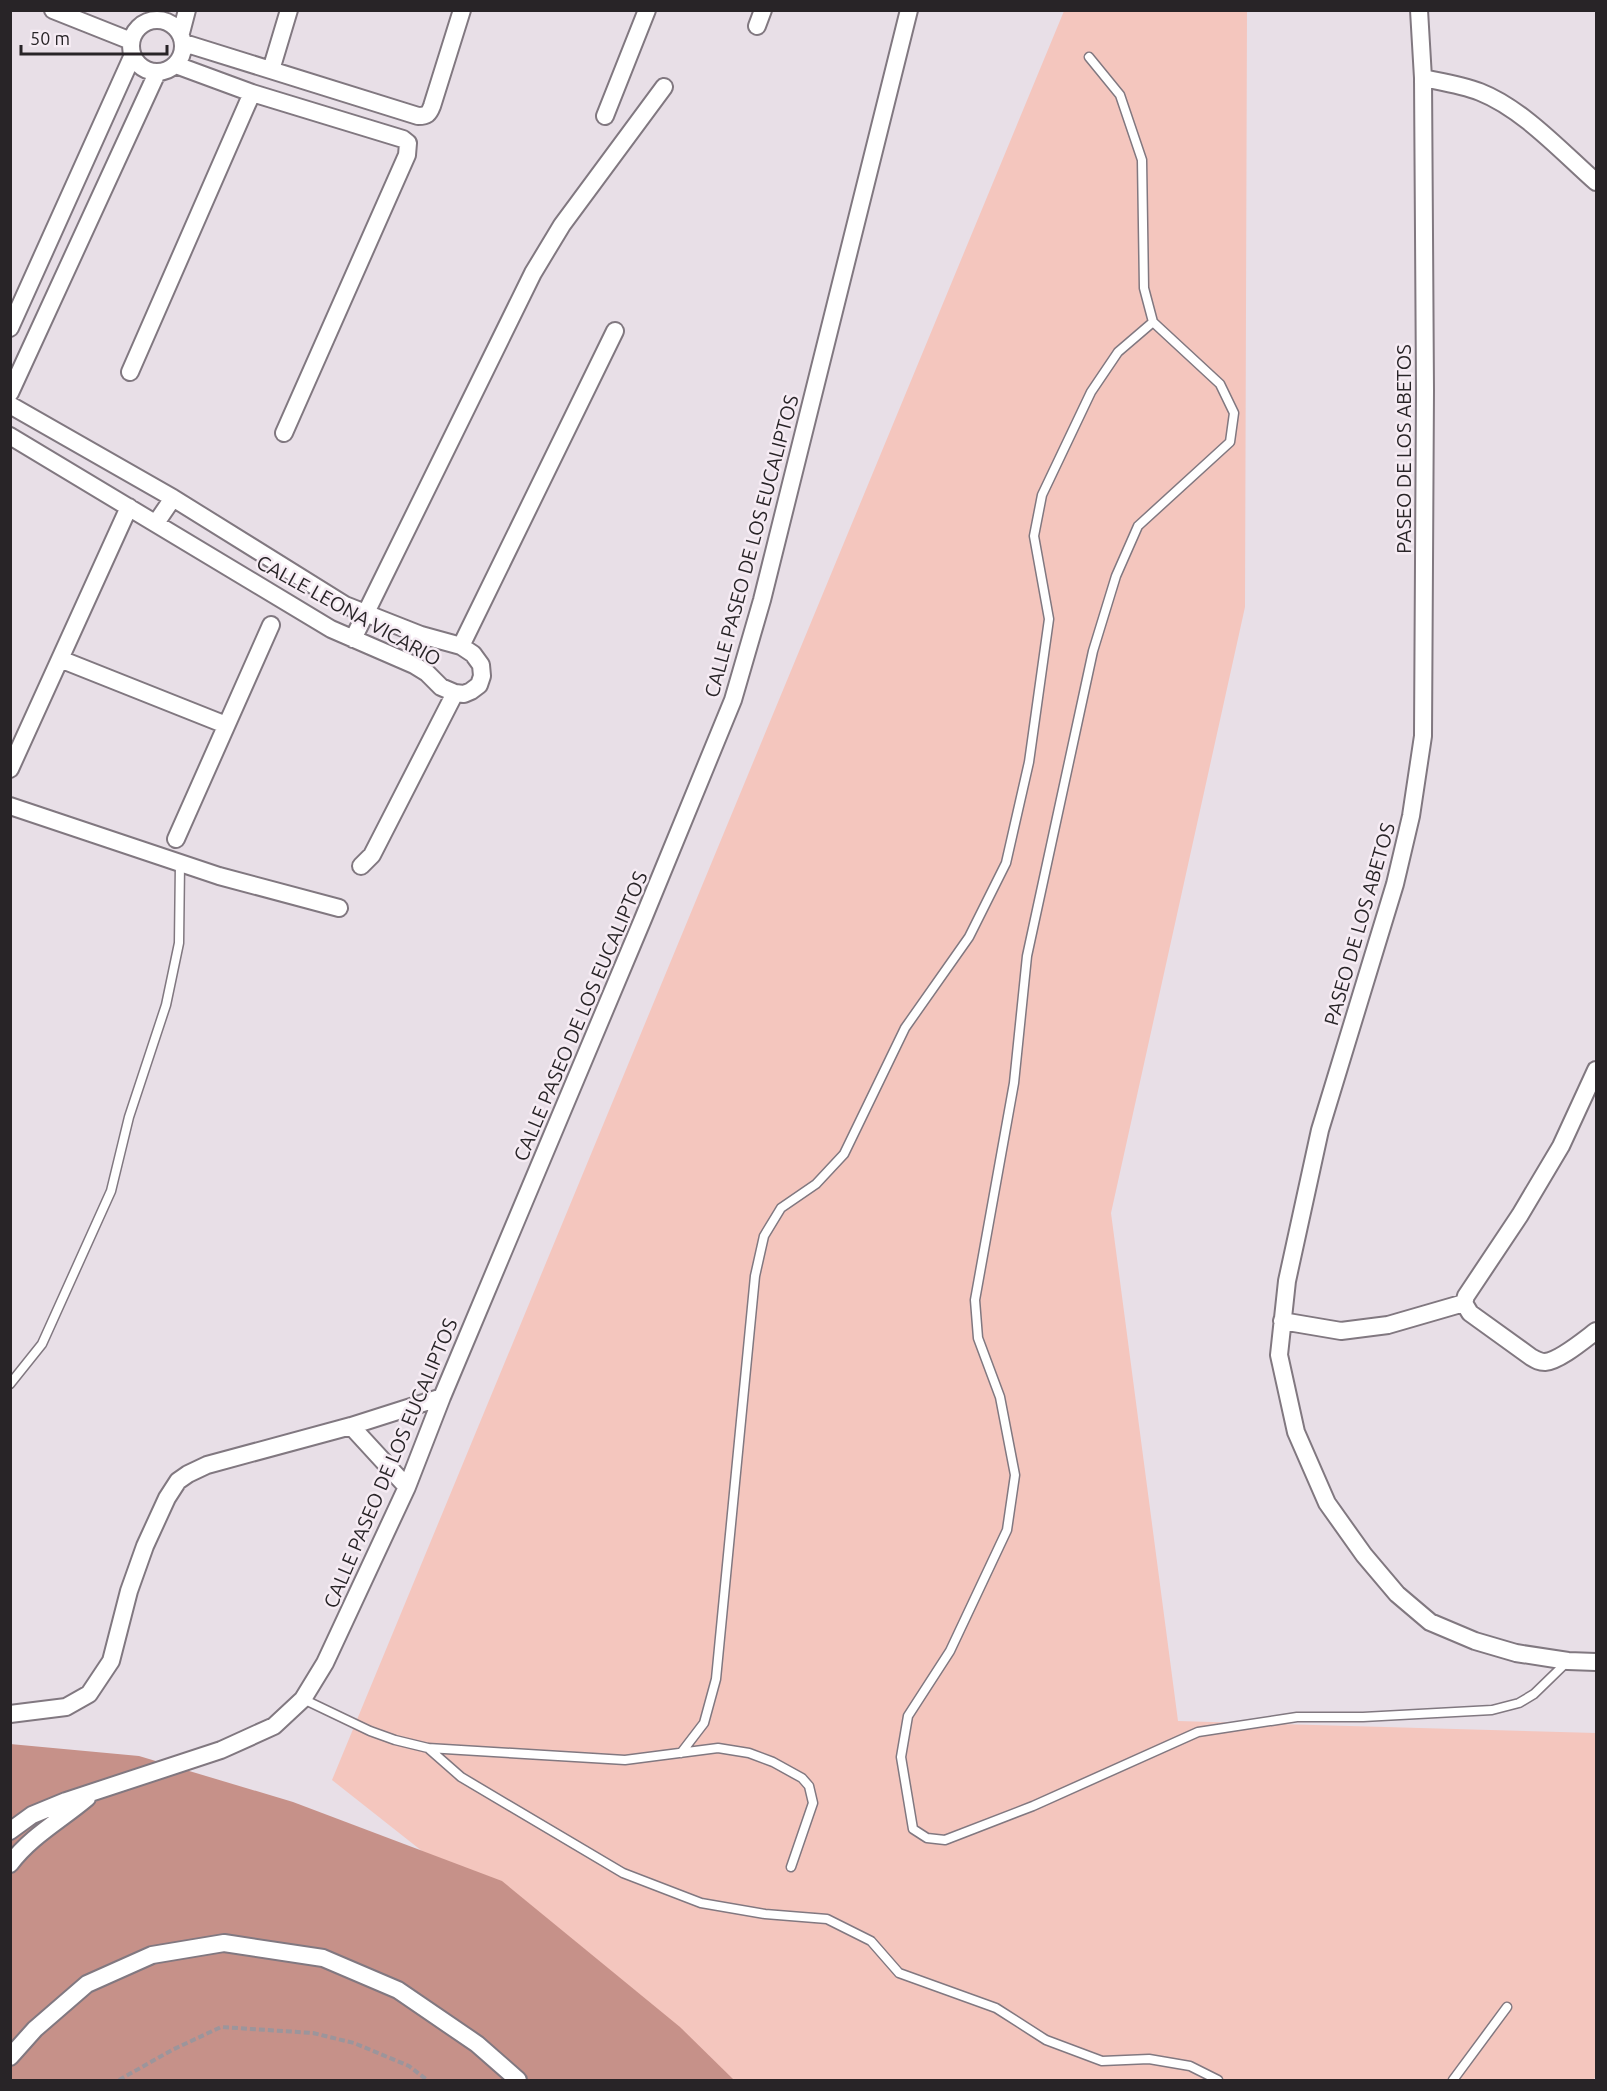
<svg xmlns="http://www.w3.org/2000/svg" width="1607" height="2091" viewBox="0 0 1607 2091" font-family="Ubuntu,sans-serif">
<style>
.green{fill:#f4c6be}
.forest{fill:#c69189}
.lines{fill:none;stroke-linecap:round;stroke-linejoin:round}
.service-casing{stroke:#817880;stroke-width:11}
.minor-casing{stroke:#817880;stroke-width:20}
.path{stroke:#9c959b;stroke-width:4;stroke-dasharray:6 3;stroke-linecap:butt}
.service{stroke:#fff;stroke-width:8}
.minor{stroke:#fff;stroke-width:16}
.labels{text-anchor:middle;dominant-baseline:central;stroke-width:5;stroke-linejoin:round;paint-order:stroke}
.street-label{font-size:20px;fill:#282427;stroke:#f6ecf4}
</style>
<rect width="100%" height="100%" fill="#e8dfe7"/>
<!-- green -->
<path class="green" d="M1064,11H1247L1245,607L1111,1213L1178,1721L1596,1733V2076L1593,2080H734L670,2047L332,1780Z"/>
<!-- forest -->
<path class="forest" d="M10,1744L139,1756L293,1802L502,1881L680,2027L734,2080H11Z"/>
<g class="lines">
<defs>
<path id="service" d="M1089,57L1120,95L1142,160L1144,288L1153,322L1220,384L1234,413L1230,442L1138,526L1116,576L1093,651L1027,956L1014,1083L975,1300L978,1338L1000,1397L1015,1475L1007,1530L950,1651L908,1716L901,1757L913,1829L927,1838L945,1840L1033,1806L1198,1732L1297,1717H1363L1492,1710L1519,1703L1534,1694L1568,1661
M10,1384L42,1344L111,1191L129,1117L166,1005L179,943L180,863
M303,1699L370,1731L395,1740L428,1748L625,1760L718,1748L749,1753L773,1762L802,1778L809,1786L813,1803L791,1867
M428,1748L461,1777L623,1873L701,1903L765,1914L827,1919L871,1941L899,1973L996,2008L1046,2040L1102,2061L1149,2059L1190,2066L1218,2080
M681,1753L704,1723L716,1679L755,1276L764,1236L781,1208L816,1184L844,1154L905,1028L969,937L1006,863L1029,762L1049,619L1034,536L1042,495L1091,392L1118,352L1153,322
M1453,2080L1507,2007"/>
<path id="minor" d="M53,10L131,41
M1419,10L1423,78L1425,390L1423,736L1411,816L1395,884L1320,1130L1287,1281L1279,1355L1296,1432L1327,1503L1364,1555L1397,1594L1430,1622L1475,1641L1516,1653L1568,1661L1596,1662
M131 46a26 26 0 1 1 52 0a26 26 0 1 1-52 0Z
M757,26L763,10
M181,33L187,10
M184,43L418,116C427,116 429,114 432,106L462,10
M176,65L252,93L403,139L408,143L407,155L284,433
M271,70L289,10
M1423,78C1442,82 1462,85 1480,92C1523,109 1562,152 1596,182
M605,116L647,10
M10,328L132,57
M130,372L252,93
M10,393L157,73
M10,405L173,498L345,605L421,635L461,646L473,654L481,665L482,676L479,685L471,691L464,694L455,693L441,687L427,673L414,665L331,629L10,436
M156,523L173,498
M353,639L533,273L562,225L664,87
M461,646L615,331
M60,659L226,725
M10,769L129,507
M10,806L219,876L339,908
M176,839L271,625
M361,866L372,855L455,693
M1464,1303L1466,1296L1520,1215L1561,1146L1596,1070
M1464,1303L1470,1313L1531,1357C1536,1360 1539,1362 1545,1362C1559,1361 1584,1340 1596,1331
M1282,1321L1341,1331L1388,1325L1464,1303
M351,1426L407,1487
M10,1714L66,1707L89,1694L111,1661L129,1591L145,1546L167,1498L178,1481L188,1474L207,1465L351,1426L442,1397
M10,1831L32,1815L66,1801L221,1750L274,1726L303,1699L325,1663L407,1487L442,1397L643,919L733,700L762,600L909,10
M10,1864C31,1836 61,1820 87,1798
M10,2057L35,2029L87,1984L152,1955L224,1943L323,1958L398,1990L477,2044L518,2080"/>
</defs>
<!-- service casing -->
<use href="#service" class="service-casing"/>
<!-- minor casing -->
<use href="#minor" class="minor-casing"/>
<!-- path -->
<path class="path" d="M119,2080L172,2050L221,2027L313,2033L354,2043L409,2066L427,2080"/>
<!-- service -->
<use href="#service" class="service"/>
<!-- minor -->
<use href="#minor" class="minor"/>
</g>
<g class="labels">
<!-- street labels -->
<g class="street-label">
<text transform="translate(1403 449) rotate(-90)">PASEO DE LOS ABETOS</text>
<text transform="translate(751 546) rotate(-75)">CALLE PASEO DE LOS EUCALIPTOS</text>
<text transform="translate(349 610) rotate(29)">CALLE LEONA VICARIO</text>
<text transform="translate(1359 924) rotate(-74)">PASEO DE LOS ABETOS</text>
<text transform="translate(580 1016) rotate(-67)">CALLE PASEO DE LOS EUCALIPTOS</text>
<text transform="translate(390 1463) rotate(-67)">CALLE PASEO DE LOS EUCALIPTOS</text>
</g>
</g>
<!-- border -->
<rect width="1607" height="2091" fill="none" stroke="#282427" stroke-width="24"/>
<!-- scale -->
<path d="M21 45v9h146v-9" fill="none" stroke="#282427" stroke-width="3"/>
<text x="30" y="45" font-size="18" fill="#282427" stroke="#f6ecf4" stroke-width="4.5" paint-order="stroke">50 m</text>
</svg>
